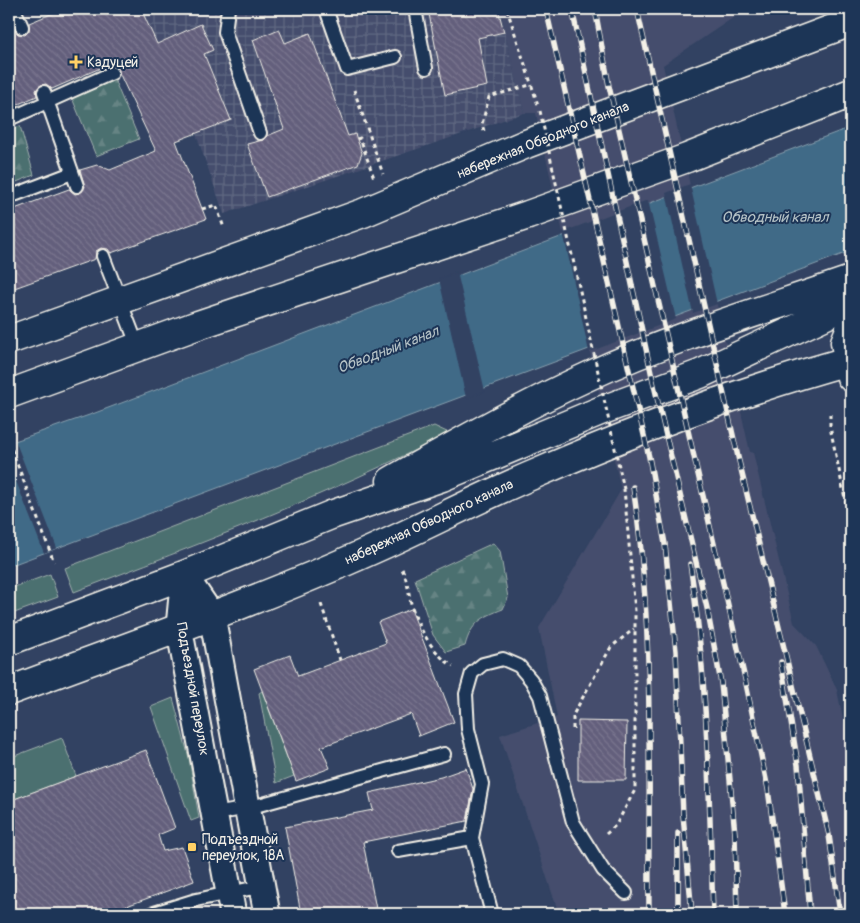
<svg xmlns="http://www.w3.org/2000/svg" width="860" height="923" viewBox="0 0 860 923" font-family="Pangolin,sans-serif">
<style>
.built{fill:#454e6d}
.industrial{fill:url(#industrial-grid)}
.grass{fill:#4b6f70;stroke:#a0b0ac}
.forest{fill:url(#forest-firs);stroke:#a0b0ac}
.water{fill:#406a87;stroke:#88a0ae}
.pier{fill:#324262}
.building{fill:url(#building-back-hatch);stroke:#f4f1e8}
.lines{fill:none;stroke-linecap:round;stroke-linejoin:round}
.lane-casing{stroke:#f4f1e8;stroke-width:16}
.street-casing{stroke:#f4f1e8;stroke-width:29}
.secondary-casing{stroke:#f4f1e8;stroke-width:31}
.path{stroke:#f4f1e8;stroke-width:3;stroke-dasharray:4 4;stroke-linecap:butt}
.lane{stroke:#1d3557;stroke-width:12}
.street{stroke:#1d3557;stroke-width:25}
.secondary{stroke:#1d3557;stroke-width:28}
.rail-casing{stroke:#f4f1e8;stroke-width:5.5}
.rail{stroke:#1d3557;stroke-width:4;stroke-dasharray:11;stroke-linecap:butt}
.path-bridge{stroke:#f4f1e8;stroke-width:3;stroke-dasharray:4 4;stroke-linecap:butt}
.poi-dot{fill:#ffd166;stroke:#1d3557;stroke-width:2}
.labels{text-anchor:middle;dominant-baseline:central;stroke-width:4;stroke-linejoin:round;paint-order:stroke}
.poi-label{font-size:14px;fill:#f4f1e8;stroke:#1d3557;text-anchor:start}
.street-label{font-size:14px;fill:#f4f1e8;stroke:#1d3557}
.water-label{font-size:15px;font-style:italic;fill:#b5c2c6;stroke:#1d3557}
</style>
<defs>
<pattern id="industrial-grid" width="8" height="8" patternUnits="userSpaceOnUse" patternTransform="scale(1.25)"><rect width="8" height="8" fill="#454e6d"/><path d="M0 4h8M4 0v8" fill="none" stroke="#606882"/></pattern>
<pattern id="forest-firs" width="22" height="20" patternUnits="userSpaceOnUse" patternTransform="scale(1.25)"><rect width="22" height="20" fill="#4b6f70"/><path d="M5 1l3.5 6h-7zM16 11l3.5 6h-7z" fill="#668484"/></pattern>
<pattern id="building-back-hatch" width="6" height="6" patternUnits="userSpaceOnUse" patternTransform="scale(1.25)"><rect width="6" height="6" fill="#635f7c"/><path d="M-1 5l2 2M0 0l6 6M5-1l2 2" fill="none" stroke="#7a768f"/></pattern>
</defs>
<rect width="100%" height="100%" fill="#324262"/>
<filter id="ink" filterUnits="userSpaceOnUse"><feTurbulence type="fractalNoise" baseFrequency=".02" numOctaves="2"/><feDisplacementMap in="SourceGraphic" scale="10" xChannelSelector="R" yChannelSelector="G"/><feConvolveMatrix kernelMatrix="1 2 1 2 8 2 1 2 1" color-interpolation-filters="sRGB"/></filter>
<g filter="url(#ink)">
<!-- built -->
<path class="built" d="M499,9H746L663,65L750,452L753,453L794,623L816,646L837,690L851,758V914H559L500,735L557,717L539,628L621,490L536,113H524Z"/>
<!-- industrial -->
<path class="industrial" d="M141,9H499L524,113L224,214L196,134Z"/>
<!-- grass -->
<path class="grass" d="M434,426L449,433C327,496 202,543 74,592L65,568Z
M50,574L58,597L9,615V589Z
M262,691L294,776L276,783L259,693Z
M173,698L189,758L199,818L191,821L151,707Z
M62,738L76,776L9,801V758Z"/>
<!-- forest -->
<path class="forest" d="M114,79L139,139L96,156L72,98Z
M20,126L34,175L9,185V129Z
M493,543L500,551L508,598L503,609C482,617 471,623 465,646L446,652L433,635L415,579Z"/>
<!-- water -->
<path class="water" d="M851,127V251L9,566V443L95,413Z"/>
<!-- pier -->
<path class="pier" d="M690,184L717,304L693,313L666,193Z
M648,200L676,319L589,352L563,232Z
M457,272L485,391L466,398L439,279Z
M15,440L57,548L44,553L9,463V443Z"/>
<!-- building -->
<path class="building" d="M63,9H141L157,44L201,24L213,50L204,54L231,120L176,141L206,219L111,253L108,249L101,248L96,251L95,259L9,290V211L69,189L75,194L80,193L85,187L80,170L97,165L110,170L156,151L114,62L52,89L46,84L41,85L36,90L37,96L9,108V32L14,30L18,34L25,35L29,31V23Z
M428,9H498L504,32L478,38L487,86L445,95Z
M279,29L285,43L310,33L348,136L355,134L362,153L358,164L267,197L247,144L263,140L267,136L284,129L253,40Z
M411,609L454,722L419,736L411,714L321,747L330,768L296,781L254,669L290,655L298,676L386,643L378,622Z
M578,721L627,722L626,780H578Z
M146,750L175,828L158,835L163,851L182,847L194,881L105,914H9V801Z
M466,768L473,789L467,821L363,842L377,914H301L285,827L373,810L369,793L441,777Z"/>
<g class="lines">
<defs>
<path id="lane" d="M14,9L22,27
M228,9L225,32L260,133
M326,9L347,69L395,57
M415,9L426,68
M44,92L77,186
M9,119L112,73
M9,197L72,173
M103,256L138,347
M215,814L248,808L444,754
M472,838L482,784L468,729L466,694L472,673L483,664L503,659L519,666L531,680L540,696L573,822L603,870L626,893
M398,851L472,838L492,914
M151,914L196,900L262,886"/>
<path id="street" d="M184,575L212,616L267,914
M184,575L179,627L233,914"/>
<path id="secondary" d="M851,327L845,342L851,377
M9,340L363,213L526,144L851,22
M9,394L198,325L528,215L687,158L851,93
M391,481C457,444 523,406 591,375C675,336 765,310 851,280
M9,641L184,575L331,515L442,477L600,411L700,374L851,303
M9,691C131,645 255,603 374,549C428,525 480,497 535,474C638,429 743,390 851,360"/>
</defs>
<!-- lane casing -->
<use href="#lane" class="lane-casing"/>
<!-- street casing -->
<use href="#street" class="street-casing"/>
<!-- secondary casing -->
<use href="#secondary" class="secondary-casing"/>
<!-- path -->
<path class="path" d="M507,9L539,108
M354,90L383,174
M484,131L482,124L489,97L530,85
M357,139L360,138L374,178
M202,209L216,205L224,228
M830,414V427L851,527
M9,442L54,562
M402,569C409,582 408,596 413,610C420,630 434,655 453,666
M321,604L340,660
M573,729V715L611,647L634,629
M606,834L616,825L635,790V611L624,489"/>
<!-- lane -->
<use href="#lane" class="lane"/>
<!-- street -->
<use href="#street" class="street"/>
<!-- secondary -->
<use href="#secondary" class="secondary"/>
<defs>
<path id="rail" d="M546,9L649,457L665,544L676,651L683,815L692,914
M572,9L653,381L707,608L721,683L735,834L737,914
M595,9L609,86L745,679L768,789L785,914
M637,9L738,457L829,835L840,914
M633,487C655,629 648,771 649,914
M690,564C708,680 709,798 713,914
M781,662L798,765L810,914
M678,914V833"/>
</defs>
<!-- rail casing -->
<use href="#rail" class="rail-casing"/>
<!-- rail -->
<use href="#rail" class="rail"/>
<!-- path-bridge -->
<path class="path-bridge" d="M540,111L624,489"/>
</g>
</g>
<!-- markers -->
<g class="poi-dot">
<path d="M73.5 54.5h5v5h5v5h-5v5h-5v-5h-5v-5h5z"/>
<rect x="187" y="842" width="10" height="10" rx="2.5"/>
</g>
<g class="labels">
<!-- poi labels -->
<g class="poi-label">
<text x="87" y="62">Кадуцей</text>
<text x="202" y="839">Подъездной<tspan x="202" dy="16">переулок, 18А</tspan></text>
</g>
<!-- street labels -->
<g class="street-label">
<text transform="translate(543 140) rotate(-22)">набережная Обводного канала</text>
<text transform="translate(429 522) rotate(-25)">набережная Обводного канала</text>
<text transform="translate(193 689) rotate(80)">Подъездной переулок</text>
</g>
<!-- water labels -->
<g class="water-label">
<text x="775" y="217">Обводный канал</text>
<text transform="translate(388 350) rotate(-21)">Обводный канал</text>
</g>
</g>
<!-- margin -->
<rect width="860" height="923" fill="none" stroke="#1d3557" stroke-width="30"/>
<rect x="15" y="15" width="830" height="893" fill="none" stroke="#f4f1e8" stroke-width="2" filter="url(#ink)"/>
</svg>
